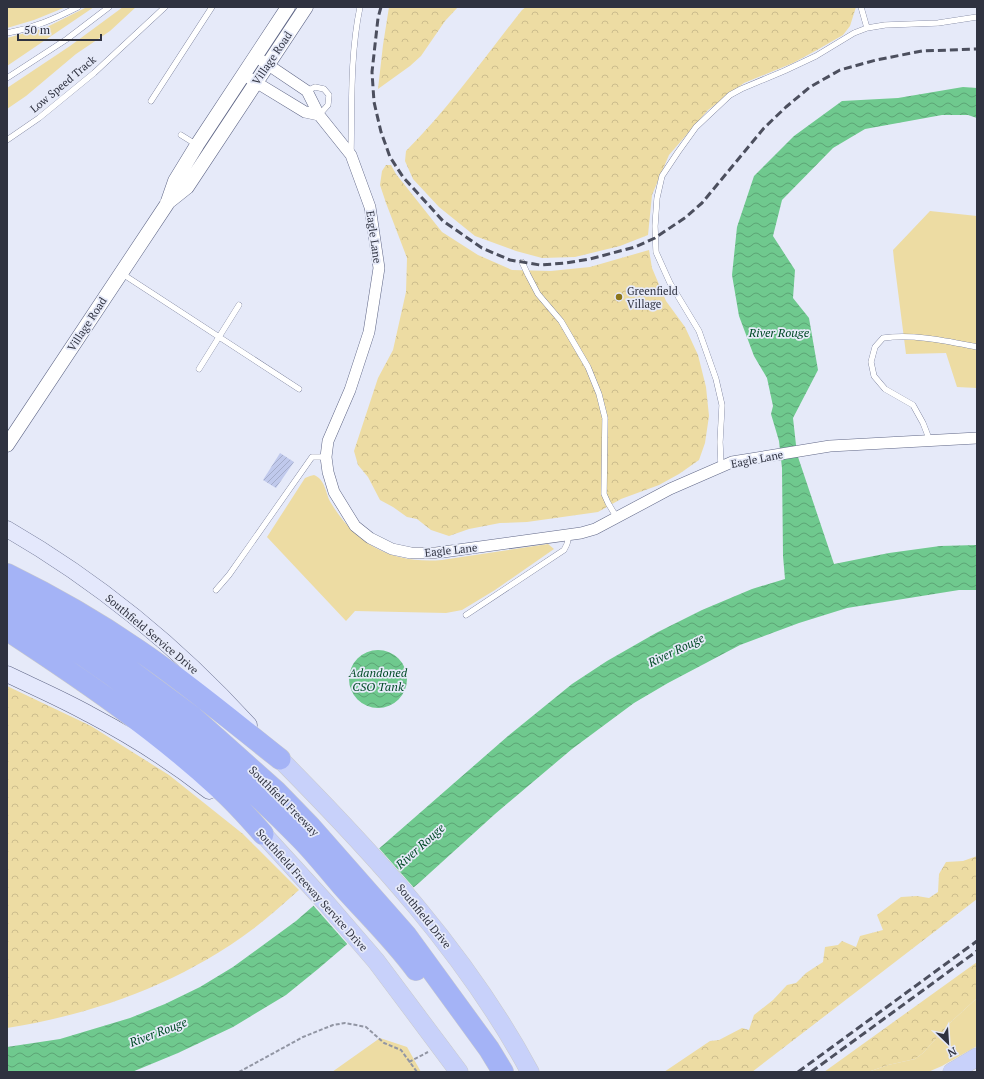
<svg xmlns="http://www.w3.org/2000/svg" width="984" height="1079" viewBox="0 0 984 1079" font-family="'PT Serif',serif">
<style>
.grass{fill:#eddca3}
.forest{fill:url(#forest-crowns)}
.water{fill:url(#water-waves)}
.pier{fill:#e6eaf9}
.building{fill:url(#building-hatch)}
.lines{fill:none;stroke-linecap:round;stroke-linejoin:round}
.service-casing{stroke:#606787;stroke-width:6}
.minor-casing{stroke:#606787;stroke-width:12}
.tertiary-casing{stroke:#606787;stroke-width:15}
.secondary-casing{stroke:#606787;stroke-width:17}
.primary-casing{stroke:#c9cacd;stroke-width:19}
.motorway-casing{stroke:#c9cacd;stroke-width:22}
.path{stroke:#9296a4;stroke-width:2;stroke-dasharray:4 2;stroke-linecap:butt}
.service{stroke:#fff;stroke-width:5.5}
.minor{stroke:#fff;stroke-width:11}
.tertiary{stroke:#fff;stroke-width:14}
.secondary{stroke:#e4e8fc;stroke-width:16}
.primary{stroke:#c8d1fa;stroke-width:18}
.motorway{stroke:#a4b3f6;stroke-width:21}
.rail{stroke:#4c4f5e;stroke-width:3;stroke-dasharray:8 4;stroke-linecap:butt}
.poi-dot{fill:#8c7519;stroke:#e6eaf9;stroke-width:1.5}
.labels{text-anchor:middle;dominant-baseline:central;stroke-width:3.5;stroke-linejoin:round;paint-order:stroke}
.street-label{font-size:11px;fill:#2f3240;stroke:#e6eaf9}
.poi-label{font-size:11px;fill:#2f3240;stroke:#e6eaf9;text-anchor:start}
.water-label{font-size:12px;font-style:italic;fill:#004a26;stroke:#e6eaf9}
</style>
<defs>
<pattern id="forest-crowns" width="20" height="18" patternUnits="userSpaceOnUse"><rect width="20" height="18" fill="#eddca3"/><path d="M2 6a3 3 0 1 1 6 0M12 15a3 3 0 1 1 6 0" fill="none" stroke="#ccbd8d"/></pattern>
<pattern id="water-waves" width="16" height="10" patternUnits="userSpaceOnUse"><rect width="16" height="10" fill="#6fc98e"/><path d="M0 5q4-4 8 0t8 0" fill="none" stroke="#5ca475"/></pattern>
<pattern id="building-hatch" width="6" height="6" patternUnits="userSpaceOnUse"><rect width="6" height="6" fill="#c0c9ec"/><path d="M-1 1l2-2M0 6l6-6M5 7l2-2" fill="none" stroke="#a5adcb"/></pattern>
</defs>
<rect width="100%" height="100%" fill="#e6eaf9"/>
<!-- grass -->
<path class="grass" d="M7,7H66L34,20L7,28Z
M87,7H94L7,66V38L47,27Z
M123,7H136L110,31L76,54L26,96L7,109V88L70,46Z
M930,211L977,216V388L957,387L946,353L906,354L894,260L893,250Z
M314,475C326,480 325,493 331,503C356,545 393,564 442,560L548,544L554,549L495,590L462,610L446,613L355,611L346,621L267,537L305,478L310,476Z
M977,998V1046L942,1066L928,1072H868L888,1065L915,1059L923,1053L952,1021Z
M380,1038L407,1047L421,1072H332Z"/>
<!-- forest -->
<path class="forest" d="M389,7H458L445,21L421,56L410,66L378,89L383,45Z
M526,7H856L850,26L843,35L817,50L793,63L744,83L708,110L669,155L652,195L648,235L620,246L575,257L542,258L516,251L475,236L439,207L413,179L405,161L406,151C449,108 484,58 522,10Z
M386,165H391L396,174L442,232L478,255L512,270L551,271L590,267L649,250L652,268L666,301L685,327L698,355L706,387L709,416L705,443L699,460L679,474L659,485L621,499L598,512L527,522L500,523L469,529L449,536L431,530L417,519L407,517L393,507L380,500L368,477L358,465L354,451L378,378L393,350L406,292L407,258L386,203L380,185L382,171Z
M7,686L91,726L169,775L243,834L299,890C284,903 269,917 253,929C181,983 95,1014 7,1028Z
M977,856V899L752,1072H664L710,1041L719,1040L742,1028L749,1030L754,1015L773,1000L787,985L796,983L806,973L823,962L825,947L838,945L842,941L856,947L860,936L883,930L877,915L901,897L917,896L929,898L938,892L939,874L946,862L963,861Z
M977,962V998L952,1021L923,1053L915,1059L888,1065L868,1072H824Z"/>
<!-- water -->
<path class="water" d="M963,87L977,88V118L968,115H942L865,129L833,148L782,200L773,236L795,270L793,298L809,318L818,370L793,418L797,454L834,564L889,553L940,546L977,545V590H959L847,608L799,623L740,645L668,683L634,703L572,749L495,814L420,882L318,969L286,995L233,1027L178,1053L132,1072H7V1047L60,1039L130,1018L165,1004L200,987L233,967L296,921L508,736L572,684L607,661L656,633L702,610L752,589L785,579L783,556L782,468L779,441L771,414L773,406L767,378L754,356L739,316L732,275L737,227L754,176L794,136L842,101L898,98Z
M349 679a29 29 0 1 1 58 0a29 29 0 1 1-58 0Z"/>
<!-- pier -->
<path class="pier" d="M378,847L415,889L349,946L312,904Z"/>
<!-- building -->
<path class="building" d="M280,453L294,462L276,488L263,480Z"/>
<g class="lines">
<defs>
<path id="service" d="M861,7L867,28
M7,33C34,28 54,19 78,7
M7,78L67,39L109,7
M307,91L315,87L324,89L329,95L328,105L319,115
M151,101L212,7
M181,135L197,145
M7,140L39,118L94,73L165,7
M351,154C352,105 350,55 360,7
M522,262L528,275L538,294L561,321L588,367L599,394L605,418L604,494L608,503L617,518
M121,273L299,389
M199,369L239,305
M930,441L923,423L913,405L885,389L874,376L871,362L875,347L883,338C915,334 946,341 977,347
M721,466L720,442L722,405L716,379L699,331L670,283L656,252L655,226L657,198L662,176L678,152L696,127L730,95L741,89L784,71L816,56L854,33L867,28L885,25L938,23L977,17
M216,590L229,575L312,457H326
M466,615L564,550L567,544L569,535"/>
<path id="minor" d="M255,56L307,91L319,115L351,155L370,207L379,268L369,332L350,390L328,441L326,457L328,472L334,492L355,526L370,538L392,549L411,553H436L581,533L595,529L670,489L732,462L830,446L977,438
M249,78L305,112L319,115"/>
<path id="tertiary" d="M167,203L187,187L306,7
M7,445L167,204L175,181L197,145L288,7"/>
<path id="secondary" d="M7,529C97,581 179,648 249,725
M7,674C34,687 62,699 89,714C131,736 172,762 209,791"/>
<path id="primary" d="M280,759C374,854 466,953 530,1072
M263,834L326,903L376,961L459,1072
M952,1072L977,1057"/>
<path id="motorway" d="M7,574C52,596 96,621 138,650C187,683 233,722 280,759
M7,590L55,619L119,662L193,717L276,791L310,826L406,935L489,1049L503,1072
M7,609C116,669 213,750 300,838C315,853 328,870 342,886C366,913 394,940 416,970
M7,630C80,678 154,728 219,788C235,802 249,818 263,834"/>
</defs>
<!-- service casing -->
<use href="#service" class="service-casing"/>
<!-- minor casing -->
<use href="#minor" class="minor-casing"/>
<!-- tertiary casing -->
<use href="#tertiary" class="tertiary-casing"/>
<!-- secondary casing -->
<use href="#secondary" class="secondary-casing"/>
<!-- primary casing -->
<use href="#primary" class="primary-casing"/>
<!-- motorway casing -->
<use href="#motorway" class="motorway-casing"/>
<!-- path -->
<path class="path" d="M409,1062L428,1052
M239,1072L303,1037L333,1025L345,1023L366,1027L384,1043L401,1050L417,1072"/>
<!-- service -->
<use href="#service" class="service"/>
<!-- minor -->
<use href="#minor" class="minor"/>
<!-- tertiary -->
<use href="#tertiary" class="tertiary"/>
<!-- secondary -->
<use href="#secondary" class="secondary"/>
<!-- primary -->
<use href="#primary" class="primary"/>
<!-- motorway -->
<use href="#motorway" class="motorway"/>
<!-- rail -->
<path class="rail" d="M381,7L378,18L372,72L374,102L381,132L390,157L403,177L443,221L482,248L510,260L540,265L566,263L590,259L635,247L655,238L686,217L702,203L764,128L786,107L810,87L840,70L876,60L922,51L977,49
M798,1072L977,941
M811,1072L977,951"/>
</g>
<!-- markers -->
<circle class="poi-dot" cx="619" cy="297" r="4"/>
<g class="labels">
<!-- street labels -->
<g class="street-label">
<text transform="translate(272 58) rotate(-56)">Village Road</text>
<text transform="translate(63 84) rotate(-40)">Low Speed Track</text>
<text transform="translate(374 237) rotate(82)">Eagle Lane</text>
<text transform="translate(87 324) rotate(-57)">Village Road</text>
<text transform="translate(757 459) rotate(-11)">Eagle Lane</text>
<text transform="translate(451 550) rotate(-6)">Eagle Lane</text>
<text transform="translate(152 634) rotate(40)">Southfield Service Drive</text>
<text transform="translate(284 801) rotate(45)">Southfield Freeway</text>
<text transform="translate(312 890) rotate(48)">Southfield Freeway Service Drive</text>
<text transform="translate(424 916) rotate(51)">Southfield Drive</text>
</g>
<!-- poi labels -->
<g class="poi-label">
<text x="627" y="291">Greenfield<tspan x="627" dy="13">Village</tspan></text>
</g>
<!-- water labels -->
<g class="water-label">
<text x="779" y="332">River Rouge</text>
<text transform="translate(676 650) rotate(-26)">River Rouge</text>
<text x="378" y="672">Adandoned<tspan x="378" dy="14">CSO Tank</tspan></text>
<text transform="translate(420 846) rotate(-42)">River Rouge</text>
<text transform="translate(158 1032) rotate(-21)">River Rouge</text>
</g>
</g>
<!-- border -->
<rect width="984" height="1079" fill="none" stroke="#2f3240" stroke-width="16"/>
<!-- north arrow -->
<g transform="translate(948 1043) rotate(155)" stroke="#e6eaf9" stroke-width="3" paint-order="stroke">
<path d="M0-3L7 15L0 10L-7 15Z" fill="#2f3240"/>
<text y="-6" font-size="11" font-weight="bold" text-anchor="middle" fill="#2f3240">N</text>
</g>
<!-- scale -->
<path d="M18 34v6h83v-6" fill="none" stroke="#2f3240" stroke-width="2"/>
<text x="24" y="34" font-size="12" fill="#2f3240" stroke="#e6eaf9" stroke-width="3" paint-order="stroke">50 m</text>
</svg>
